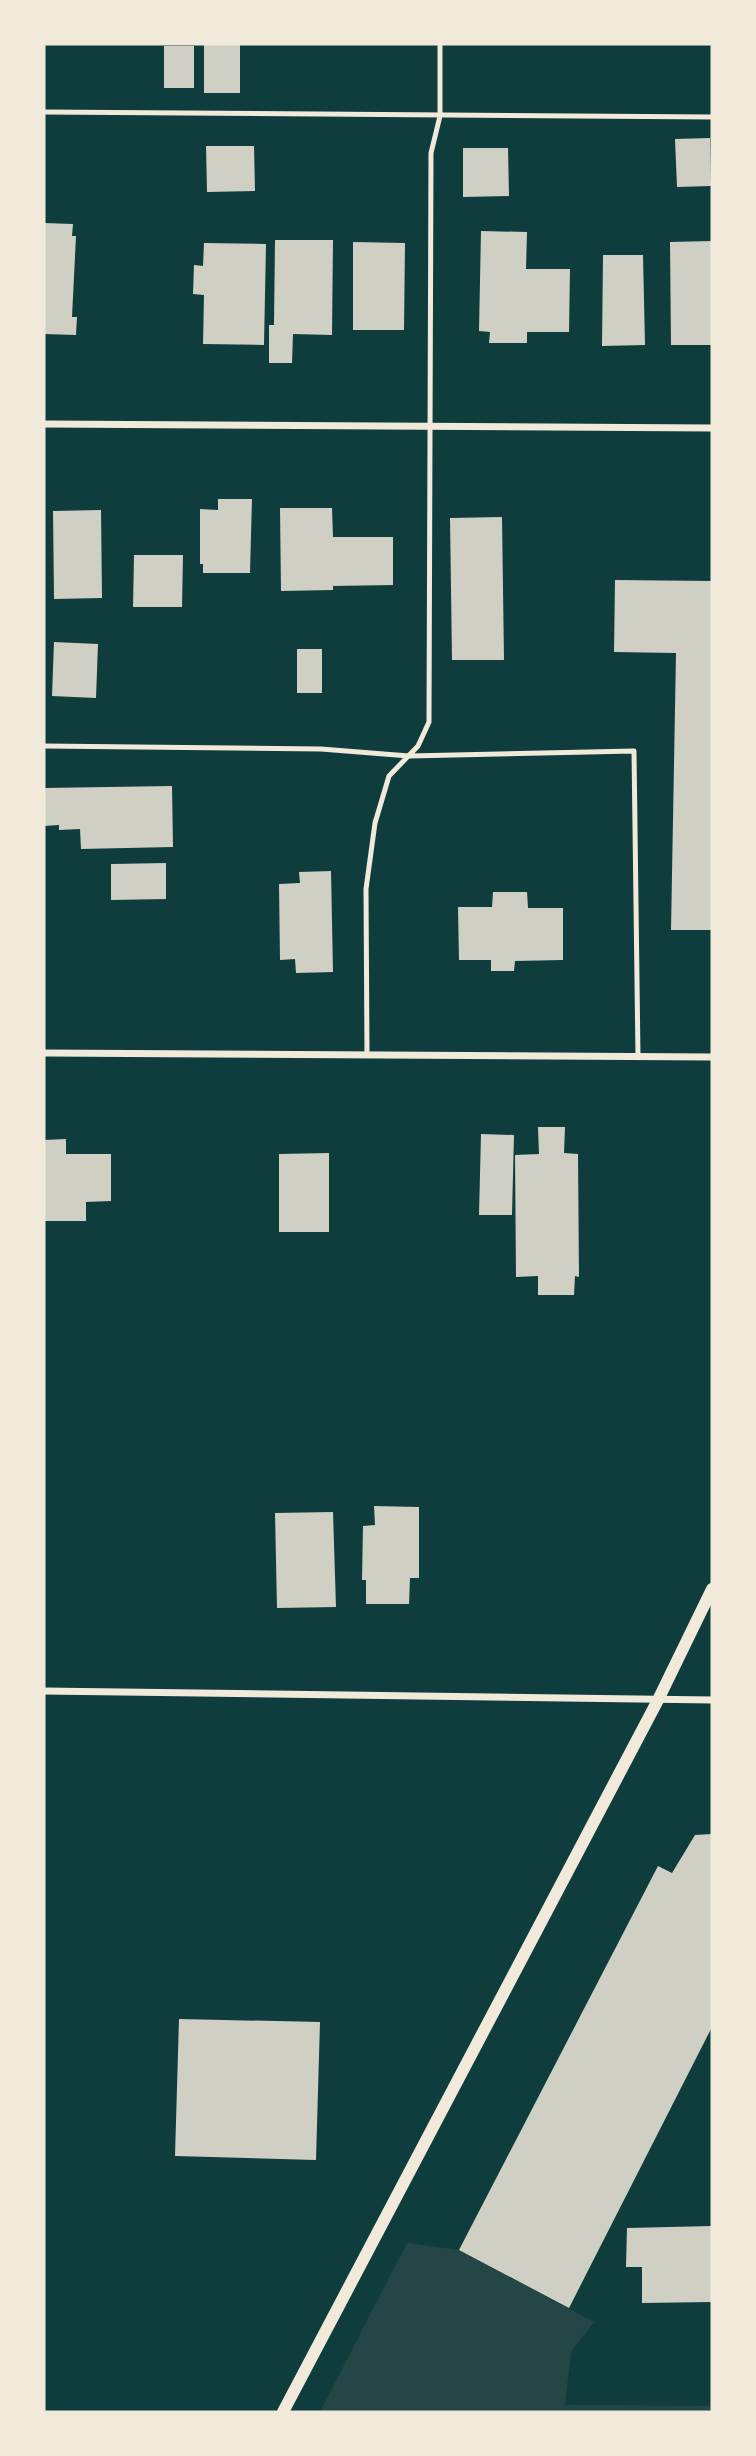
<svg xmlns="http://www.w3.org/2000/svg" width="756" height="2456" viewBox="0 0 756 2456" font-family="'Source Sans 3',sans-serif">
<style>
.green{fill:#244646}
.building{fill:#cfcfc3}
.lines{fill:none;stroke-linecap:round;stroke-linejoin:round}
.service{stroke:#f1e9da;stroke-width:5}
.minor{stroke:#f1e9da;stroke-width:7}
.tertiary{stroke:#f1e9da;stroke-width:12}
</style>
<rect width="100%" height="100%" fill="#0f3d3e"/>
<!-- green -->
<path class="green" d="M407,2243L459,2250L594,2322L571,2352L565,2405L712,2406V2412H320Z"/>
<!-- building -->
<path class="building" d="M204,44H240V93H204Z
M164,46H194V88H164Z
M710,138L711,186L677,187L675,139Z
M206,146H254L255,191L207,192Z
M463,148H508L509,196L463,197Z
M44,223L73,224L72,236H76L72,317H77L76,335L44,334Z
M481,231L527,232L526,269H570L569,332H527V343H489L490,332L479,331Z
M275,240H333L332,335L293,334L292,363H269V325H274Z
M712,241V345H671L670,242Z
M353,242L405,243L404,330H353Z
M204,243L266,244L264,345L203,344L204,295L193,294L194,265L203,266Z
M603,255H643L645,345L602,346Z
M218,499H252L250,573H203V564H200V509L218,510Z
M280,508H332L333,537H393V585L333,586V590L281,591Z
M101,510L102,598L54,599L53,511Z
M502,517L504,660H452L450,518Z
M134,555H183L182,607H133Z
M615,580L712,581V930H671L676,653L614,652Z
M54,642L98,644L96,698L52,696Z
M297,649H322V693H297Z
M172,786L173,847L81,849L80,829L59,830V825L44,826V788Z
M166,863V899L111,900V864Z
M331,871L333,972L296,973L295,959L280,960L279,884L300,883L299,872Z
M493,892H527L528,908H563V960L515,961L514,971H491V960H459L458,907H492Z
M538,1127H565L564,1153L578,1154L579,1277L575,1276L574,1295H538V1276L516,1277L515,1155L539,1154Z
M481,1134L514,1135L512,1215H479Z
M66,1139V1154H111V1201L86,1202V1221H44V1140Z
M329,1153V1232H279V1154Z
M374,1506L419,1507V1578H410L409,1604H366V1580H362L363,1526L375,1525Z
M333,1512L336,1607L277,1608L275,1513Z
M712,1834V2027L569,2308L459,2250L658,1866L672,1873L695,1835Z
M179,2019L320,2022L316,2160L175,2156Z
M712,2226V2302L642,2303V2267H626L627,2228Z"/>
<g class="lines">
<!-- service -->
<path class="service" d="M44,112L712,117
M44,746L321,749L409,756L634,751L638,1057
M367,1055L366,889L375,823L389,776L418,746L429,722L431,153L440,116V44"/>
<!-- minor -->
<path class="minor" d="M44,424L712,428
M44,1053L712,1057
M44,1691L712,1700"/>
<!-- tertiary -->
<path class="tertiary" d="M283,2412L658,1700L712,1589"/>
</g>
<!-- border -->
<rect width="756" height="2456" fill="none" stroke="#f1e9da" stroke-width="91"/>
</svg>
